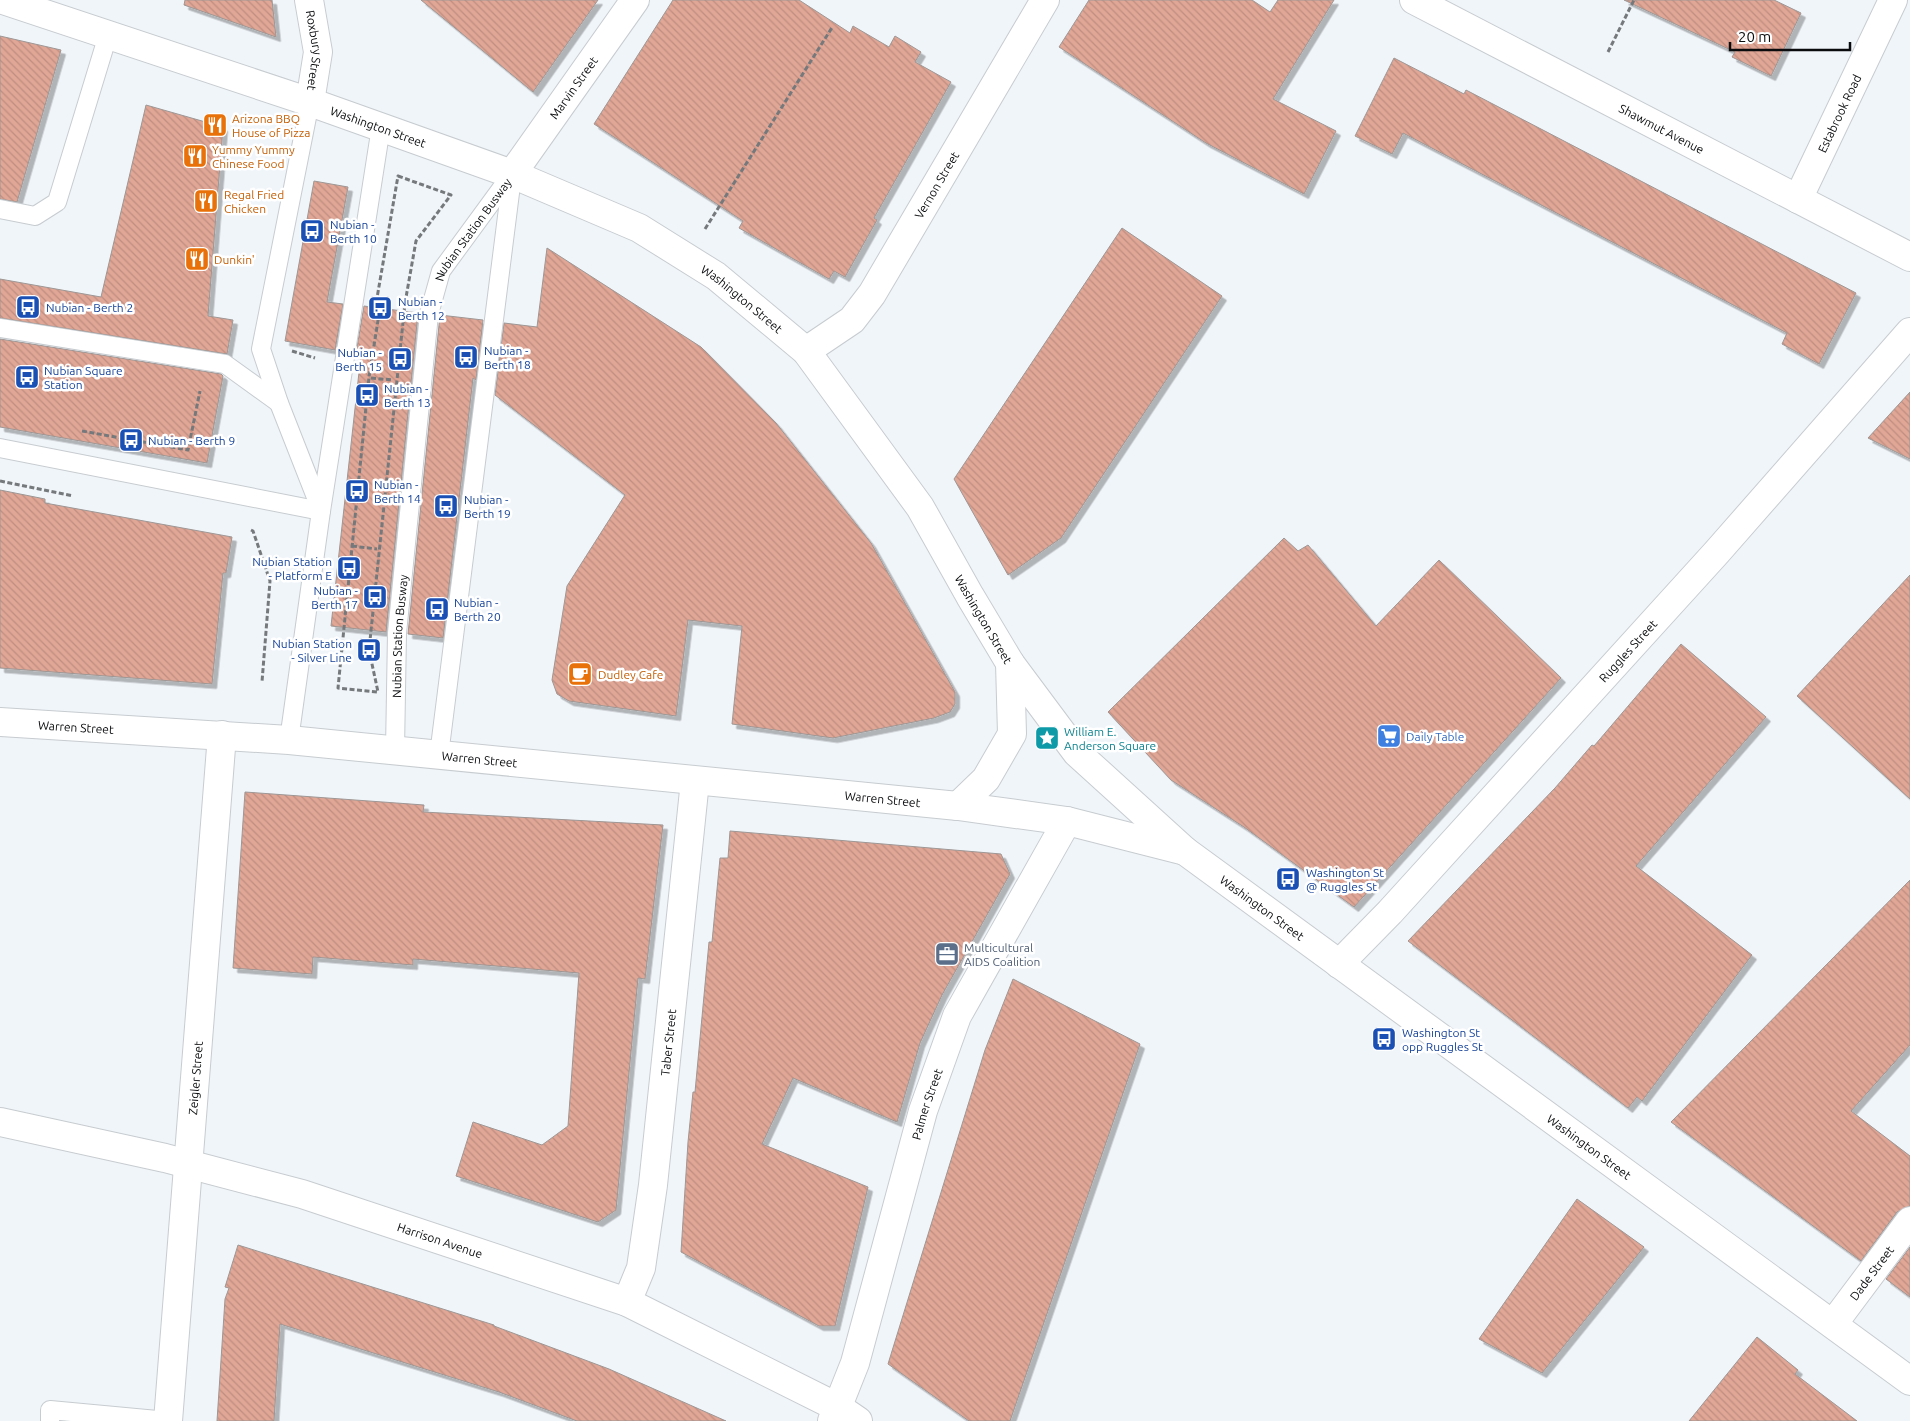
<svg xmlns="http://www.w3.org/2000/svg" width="1910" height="1421" viewBox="0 0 1910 1421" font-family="Ubuntu,sans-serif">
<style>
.building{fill:url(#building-back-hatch);stroke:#9d9795;filter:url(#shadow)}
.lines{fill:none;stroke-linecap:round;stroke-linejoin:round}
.lane-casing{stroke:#c7ccd0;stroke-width:20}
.street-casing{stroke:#c7ccd0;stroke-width:30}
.secondary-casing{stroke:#c7ccd0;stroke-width:30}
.primary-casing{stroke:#c7ccd0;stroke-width:30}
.path{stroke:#76797c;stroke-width:3;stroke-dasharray:5 2.5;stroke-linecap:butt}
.lane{stroke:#fff;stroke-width:18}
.street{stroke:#fff;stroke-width:28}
.secondary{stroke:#fff;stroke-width:28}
.primary{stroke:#fff;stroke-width:28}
.labels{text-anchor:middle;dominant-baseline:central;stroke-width:5;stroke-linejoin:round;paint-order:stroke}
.street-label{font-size:12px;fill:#0a0b0d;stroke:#fff}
.food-label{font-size:12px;fill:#c56008;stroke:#fff;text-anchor:start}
.transit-label{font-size:12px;fill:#164399;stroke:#fff;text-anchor:start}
.culture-label{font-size:12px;fill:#0d838f;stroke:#fff;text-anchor:start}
.shop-label{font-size:12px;fill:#366cbe;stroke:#fff;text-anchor:start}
.service-label{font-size:12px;fill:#4e5e75;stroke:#fff;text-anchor:start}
</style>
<defs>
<pattern id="building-back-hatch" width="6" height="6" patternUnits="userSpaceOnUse" patternTransform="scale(1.25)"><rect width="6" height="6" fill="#e0a696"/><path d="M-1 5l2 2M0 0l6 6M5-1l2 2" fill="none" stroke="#bf8e80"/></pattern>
<filter id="shadow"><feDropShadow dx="4.5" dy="4.5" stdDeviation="0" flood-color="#0004"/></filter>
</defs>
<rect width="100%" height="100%" fill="#f0f5fa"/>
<!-- building -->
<path class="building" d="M185,0H272L276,37L184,5Z
M421,0H598L533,92Z
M673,0H799L850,33L853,26L889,47L895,36L921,52L915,62L951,82L874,218L877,220L845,277L834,271L829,279L739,228L743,221L594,124Z
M1089,0H1252L1270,12L1278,0H1334L1273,99L1336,131L1304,194L1206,143L1059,47Z
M1624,0H1774L1801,13L1771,76L1732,57L1735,52Z
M0,36L61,50L17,202L0,199Z
M1394,58L1464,94L1466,90L1856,293L1819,364L1782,344L1787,333L1403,133L1392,154L1355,136Z
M146,105L223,127L208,316L233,320L227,354L0,318V279L101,297Z
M314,181L348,187L327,302L343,304L335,350L285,341Z
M1122,228L1222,296L1061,538L1008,575L954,479Z
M547,248L701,347L776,423L871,543L955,692V704L950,712L934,718L833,738L732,724L742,626L688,620L676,716L569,701L557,694L552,680L567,586L625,495L495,395L504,323L537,327Z
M364,306L418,313L386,632L331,626L361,354L356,353Z
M440,315L483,320L476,380L473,378L443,638L408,634Z
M0,339L221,374L223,376L207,463L0,427Z
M1910,392V459L1868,438Z
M0,490L45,499V503L232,537L226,573H223L212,684L0,668Z
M1284,538L1298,551L1308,545L1376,626L1439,560L1561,678L1354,907L1244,827L1171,780L1108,712Z
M1910,575V799L1797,696Z
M1681,644L1766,717L1636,866L1752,955L1642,1101L1637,1097L1628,1108L1408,941L1555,788L1592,745L1594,746Z
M245,792L424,805L423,812L663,825L645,979L638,978L616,1210L598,1222L456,1176L473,1122L542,1145L568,1126L579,973L413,959V965L313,957L312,974L233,968Z
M730,831L1001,854L1010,874L942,995L920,1043L897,1122L793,1078L762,1144L868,1187L835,1326H819L681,1252L688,1142L693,1092H695L709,942H712L720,858H728Z
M1910,880V1045L1851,1111L1910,1156V1206L1897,1212L1861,1261L1671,1122Z
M1013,979L1140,1044L1010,1421H969L888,1364L985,1050Z
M1577,1199L1644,1247L1542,1373L1479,1339Z
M238,1245L494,1325V1326L609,1369L726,1421H577L499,1392L280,1324L274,1421H217L225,1299L229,1288L225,1287Z
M1910,1247V1297L1886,1279Z
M1757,1337L1798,1370L1795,1374L1857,1421H1689Z"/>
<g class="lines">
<defs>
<g id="lane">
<path d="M310,102L261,349L279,403L321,510"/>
<path d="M0,209L35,216L57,202L108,35"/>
<path d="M0,328L225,364L279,403"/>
<path d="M0,448L321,511"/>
<path d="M289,740L321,511L381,127"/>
<path id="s1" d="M395,750L397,633L429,314L441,271L512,174"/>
<path d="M439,755L512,177"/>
<path d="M50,1421V1410L168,1421"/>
</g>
<g id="street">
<path id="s2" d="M309,0L318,52L310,102"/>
<path id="s3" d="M512,174L635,0"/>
<path id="s4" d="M1798,199L1893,0"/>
<path id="s5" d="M627,1302L641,1268L653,1185L695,781"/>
<path id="s6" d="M1833,1324L1910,1221"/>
<path id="s7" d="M168,1421L222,735"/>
<path id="s8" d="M832,1421L855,1363L923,1111L957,1016L1067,821"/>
</g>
<g id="secondary">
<path id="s9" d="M1414,0L1910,257"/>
<path id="s10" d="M806,351L852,320L872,294L1045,0"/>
<path id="s11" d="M0,722L289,740L958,806L1067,821L1185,851"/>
<path d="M958,806L986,779L1012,734L1010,663"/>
<path id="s12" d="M1339,964L1390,912L1717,552L1910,332"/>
<path id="s13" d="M0,1122L165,1158L302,1194L627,1302L839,1408L858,1421"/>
</g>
<g id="primary">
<path id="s14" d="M3,0L310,102L512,174L639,228L716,276L806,351L920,507L970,596L1010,663L1077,753L1185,851L1910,1381"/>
</g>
</defs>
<!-- lane casing -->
<use href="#lane" class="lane-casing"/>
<!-- street casing -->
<use href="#street" class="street-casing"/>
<!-- secondary casing -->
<use href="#secondary" class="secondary-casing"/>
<!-- primary casing -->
<use href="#primary" class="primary-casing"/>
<!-- path -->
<path class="path" d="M1608,52L1634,0
M398,176L451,195L416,241L405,303L369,650L378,692L338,688L369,377L380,308L377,298Z
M705,229L833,26
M292,351L315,358
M371,378L393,380
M82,431L188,450L200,391
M0,481L73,496
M251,530L253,531L270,581L262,682
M352,546L377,549"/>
<!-- lane -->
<use href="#lane" class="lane"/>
<!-- street -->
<use href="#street" class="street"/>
<!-- secondary -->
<use href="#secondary" class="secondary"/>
<!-- primary -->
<use href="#primary" class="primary"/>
</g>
<!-- icons -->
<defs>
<symbol id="restaurant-square" viewBox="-11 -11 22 22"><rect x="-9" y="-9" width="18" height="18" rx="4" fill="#e8710a" stroke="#fff"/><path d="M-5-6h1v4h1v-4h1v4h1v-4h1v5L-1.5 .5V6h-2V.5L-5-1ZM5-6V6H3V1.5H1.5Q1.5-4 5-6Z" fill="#fff"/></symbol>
<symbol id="bus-square" viewBox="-11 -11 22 22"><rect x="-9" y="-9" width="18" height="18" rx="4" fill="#1a4fb4" stroke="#fff"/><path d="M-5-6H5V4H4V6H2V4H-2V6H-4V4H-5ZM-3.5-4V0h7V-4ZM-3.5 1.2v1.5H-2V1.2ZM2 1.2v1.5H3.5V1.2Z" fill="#fff"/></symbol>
<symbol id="cafe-square" viewBox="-11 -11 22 22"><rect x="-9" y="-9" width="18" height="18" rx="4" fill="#e8710a" stroke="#fff"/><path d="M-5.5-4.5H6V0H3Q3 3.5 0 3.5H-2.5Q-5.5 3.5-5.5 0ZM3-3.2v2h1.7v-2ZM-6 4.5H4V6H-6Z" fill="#fff"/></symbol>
<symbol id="supermarket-square" viewBox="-11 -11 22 22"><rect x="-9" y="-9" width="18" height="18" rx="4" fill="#3f7fe0" stroke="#fff"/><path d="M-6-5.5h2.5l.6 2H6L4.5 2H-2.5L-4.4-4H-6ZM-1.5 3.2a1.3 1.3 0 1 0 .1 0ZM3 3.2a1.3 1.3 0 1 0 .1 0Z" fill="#fff"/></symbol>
<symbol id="sight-square" viewBox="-11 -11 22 22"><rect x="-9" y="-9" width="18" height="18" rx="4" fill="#0f9aa8" stroke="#fff"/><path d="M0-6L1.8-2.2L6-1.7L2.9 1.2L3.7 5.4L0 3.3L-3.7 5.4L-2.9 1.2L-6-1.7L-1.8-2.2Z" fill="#fff"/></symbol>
<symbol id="office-square" viewBox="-11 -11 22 22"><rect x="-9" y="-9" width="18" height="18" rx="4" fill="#5c6f8a" stroke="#fff"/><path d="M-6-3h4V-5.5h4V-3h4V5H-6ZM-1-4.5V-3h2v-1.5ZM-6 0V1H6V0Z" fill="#fff"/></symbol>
</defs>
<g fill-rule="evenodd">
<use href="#restaurant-square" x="201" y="111" width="28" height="28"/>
<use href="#restaurant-square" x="181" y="142" width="28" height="28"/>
<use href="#restaurant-square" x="192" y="187" width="28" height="28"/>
<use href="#bus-square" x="298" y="217" width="28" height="28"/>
<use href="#restaurant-square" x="183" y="245" width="28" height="28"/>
<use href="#bus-square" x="14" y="293" width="28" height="28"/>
<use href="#bus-square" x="366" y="294" width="28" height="28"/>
<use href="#bus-square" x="452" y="343" width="28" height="28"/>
<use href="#bus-square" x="386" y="345" width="28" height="28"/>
<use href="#bus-square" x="13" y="363" width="28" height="28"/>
<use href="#bus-square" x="353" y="381" width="28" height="28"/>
<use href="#bus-square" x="117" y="426" width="28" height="28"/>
<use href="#bus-square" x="343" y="477" width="28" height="28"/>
<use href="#bus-square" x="432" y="492" width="28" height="28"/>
<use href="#bus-square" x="335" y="554" width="28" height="28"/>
<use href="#bus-square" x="361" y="583" width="28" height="28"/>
<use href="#bus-square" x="423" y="595" width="28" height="28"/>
<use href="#bus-square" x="355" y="636" width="28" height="28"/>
<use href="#cafe-square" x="566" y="660" width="28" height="28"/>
<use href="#supermarket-square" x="1375" y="722" width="28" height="28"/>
<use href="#sight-square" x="1033" y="724" width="28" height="28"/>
<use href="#bus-square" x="1274" y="865" width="28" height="28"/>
<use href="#office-square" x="933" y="940" width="28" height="28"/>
<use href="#bus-square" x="1370" y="1025" width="28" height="28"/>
</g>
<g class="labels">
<!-- street labels -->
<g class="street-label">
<text stroke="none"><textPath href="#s2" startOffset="51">Roxbury Street</textPath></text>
<text stroke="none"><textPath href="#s3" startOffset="106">Marvin Street</textPath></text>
<text stroke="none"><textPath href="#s4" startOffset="95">Estabrook Road</textPath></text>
<text stroke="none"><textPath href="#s14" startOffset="396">Washington Street</textPath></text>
<text stroke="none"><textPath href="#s9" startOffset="279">Shawmut Avenue</textPath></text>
<text stroke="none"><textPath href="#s10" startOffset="215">Vernon Street</textPath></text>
<text stroke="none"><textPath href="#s1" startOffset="534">Nubian Station Busway</textPath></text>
<text stroke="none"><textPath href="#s14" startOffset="801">Washington Street</textPath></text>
<text stroke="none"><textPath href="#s14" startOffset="1206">Washington Street</textPath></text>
<text stroke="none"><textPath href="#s1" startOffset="114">Nubian Station Busway</textPath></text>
<text stroke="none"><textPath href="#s12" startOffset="426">Ruggles Street</textPath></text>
<text stroke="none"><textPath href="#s11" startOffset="76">Warren Street</textPath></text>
<text stroke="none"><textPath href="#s11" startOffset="481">Warren Street</textPath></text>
<text stroke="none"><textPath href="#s11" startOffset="886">Warren Street</textPath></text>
<text stroke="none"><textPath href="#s14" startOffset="1611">Washington Street</textPath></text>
<text stroke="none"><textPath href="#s5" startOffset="264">Taber Street</textPath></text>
<text stroke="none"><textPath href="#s7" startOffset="344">Zeigler Street</textPath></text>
<text stroke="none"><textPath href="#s8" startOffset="331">Palmer Street</textPath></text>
<text stroke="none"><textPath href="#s14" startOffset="2016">Washington Street</textPath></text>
<text stroke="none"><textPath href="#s13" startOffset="456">Harrison Avenue</textPath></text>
<text stroke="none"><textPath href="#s6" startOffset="64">Dade Street</textPath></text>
</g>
<!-- food labels -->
<g class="food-label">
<text x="232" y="118">Arizona BBQ<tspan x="232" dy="14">House of Pizza</tspan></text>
<text x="212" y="149">Yummy Yummy<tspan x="212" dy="14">Chinese Food</tspan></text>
<text x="224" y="194">Regal Fried<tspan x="224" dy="14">Chicken</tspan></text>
<text x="214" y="259">Dunkin'</text>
<text x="598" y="674">Dudley Cafe</text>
</g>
<!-- transit labels -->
<g class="transit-label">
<text x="330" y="224">Nubian -<tspan x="330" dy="14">Berth 10</tspan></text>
<text x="398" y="301">Nubian -<tspan x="398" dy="14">Berth 12</tspan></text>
<text x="46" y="307">Nubian - Berth 2</text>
<text x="484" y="350">Nubian -<tspan x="484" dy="14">Berth 18</tspan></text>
<text x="382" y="352" text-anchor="end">Nubian -<tspan x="382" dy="14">Berth 15</tspan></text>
<text x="44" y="370">Nubian Square<tspan x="44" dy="14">Station</tspan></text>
<text x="384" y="388">Nubian -<tspan x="384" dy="14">Berth 13</tspan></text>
<text x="148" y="440">Nubian - Berth 9</text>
<text x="374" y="484">Nubian -<tspan x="374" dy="14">Berth 14</tspan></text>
<text x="464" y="499">Nubian -<tspan x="464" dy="14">Berth 19</tspan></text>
<text x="332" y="561" text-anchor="end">Nubian Station<tspan x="332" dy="14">- Platform E</tspan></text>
<text x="358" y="590" text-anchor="end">Nubian -<tspan x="358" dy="14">Berth 17</tspan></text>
<text x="454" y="602">Nubian -<tspan x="454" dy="14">Berth 20</tspan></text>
<text x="352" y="643" text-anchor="end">Nubian Station<tspan x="352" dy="14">- Silver Line</tspan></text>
<text x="1306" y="872">Washington St<tspan x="1306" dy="14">@ Ruggles St</tspan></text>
<text x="1402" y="1032">Washington St<tspan x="1402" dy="14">opp Ruggles St</tspan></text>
</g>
<!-- culture labels -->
<g class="culture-label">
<text x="1064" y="731">William E.<tspan x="1064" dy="14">Anderson Square</tspan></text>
</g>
<!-- shop labels -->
<g class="shop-label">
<text x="1406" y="736">Daily Table</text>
</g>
<!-- service labels -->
<g class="service-label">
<text x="964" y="947">Multicultural<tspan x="964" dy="14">AIDS Coalition</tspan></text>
</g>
</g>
<!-- scale -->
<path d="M1730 42v8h120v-8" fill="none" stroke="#0a0b0d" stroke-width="2.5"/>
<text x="1738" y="42" font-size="15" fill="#0a0b0d" stroke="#ffffff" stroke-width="4" paint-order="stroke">20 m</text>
</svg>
